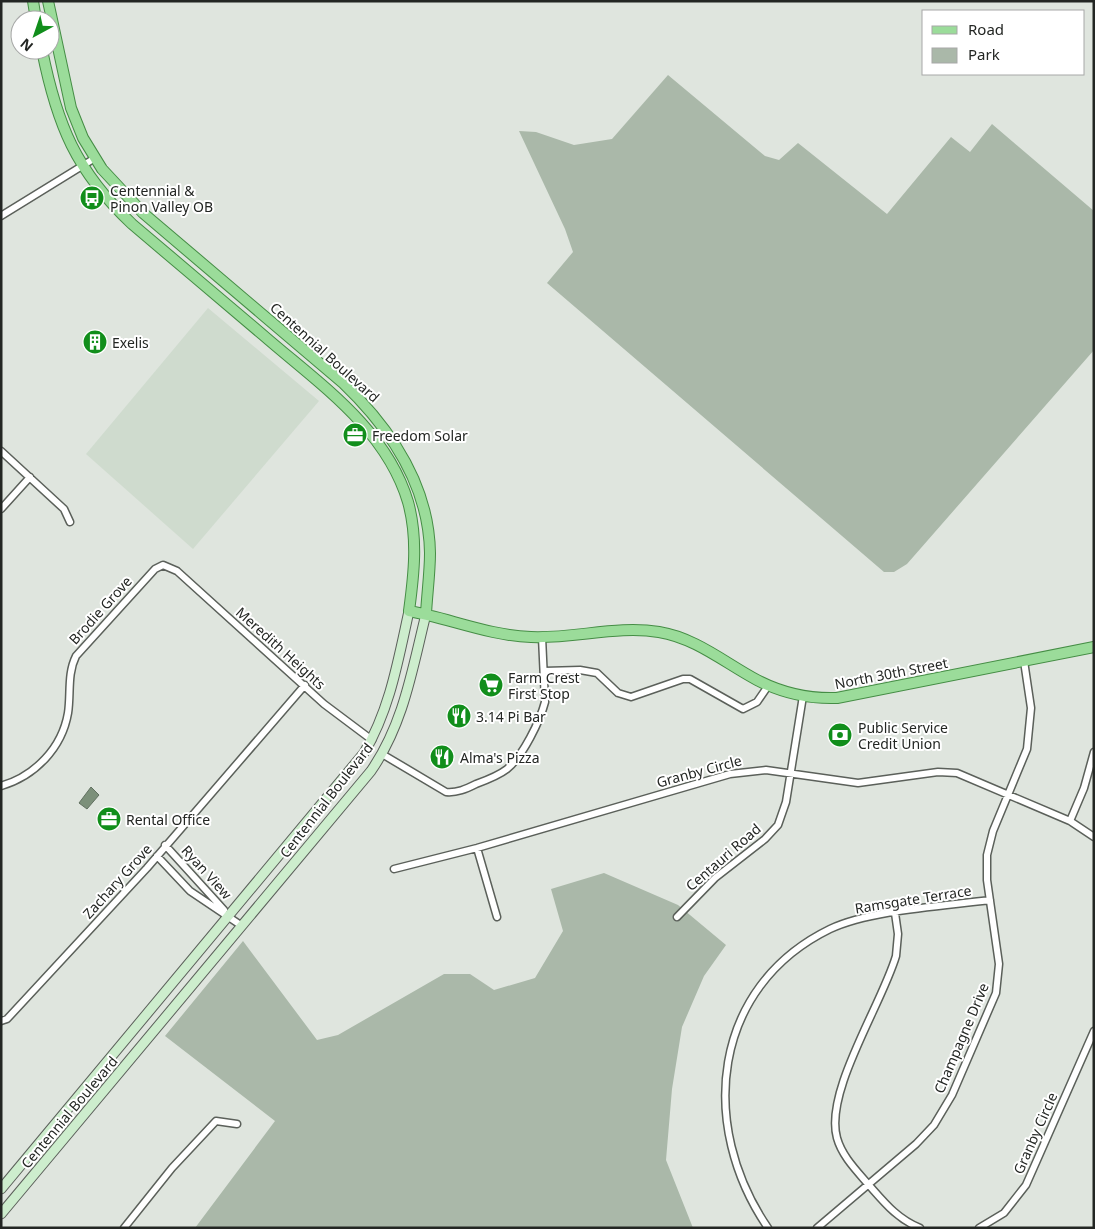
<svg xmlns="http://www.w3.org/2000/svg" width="1095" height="1229" viewBox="0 0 1095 1229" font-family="'Noto Sans',sans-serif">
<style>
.built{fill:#cfdbce}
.green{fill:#aab8a9}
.water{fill:#7c907a;stroke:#617060}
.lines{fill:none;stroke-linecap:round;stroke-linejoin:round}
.street-casing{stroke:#5b605a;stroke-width:9}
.secondary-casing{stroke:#5b605a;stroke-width:11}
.primary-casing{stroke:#458d45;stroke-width:12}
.street{stroke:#fff;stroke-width:6}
.secondary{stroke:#cdedcd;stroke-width:9}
.primary{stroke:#9bdc9a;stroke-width:10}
.labels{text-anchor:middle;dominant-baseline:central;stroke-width:4;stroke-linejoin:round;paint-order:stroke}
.poi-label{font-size:14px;fill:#232623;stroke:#fff;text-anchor:start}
.street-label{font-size:14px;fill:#232623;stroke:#fff}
</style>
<rect width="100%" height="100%" fill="#dfe5de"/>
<!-- built -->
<path class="built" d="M208,308L319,401L193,549L86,454Z"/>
<!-- green -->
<path class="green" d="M668,75L765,156L779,160L798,143L887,214L951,137L970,152L992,124L1094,211V350L907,564L894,572H884L547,283L573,252L565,229L519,131L536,132L574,145L612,139Z
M604,873L678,905L726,945L704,976L682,1027L672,1089L666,1160L693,1228H195L275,1121L165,1036L243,941L317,1040L338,1035L444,974H470L494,990L535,978L563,931L551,889Z"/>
<!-- water -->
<path class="water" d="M91,787L99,795L87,809L79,803Z"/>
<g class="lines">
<defs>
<path id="street" d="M1,216L95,158
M1,451L64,509L70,522
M1,509L30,477
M544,671L580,670L597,673L618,693L631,697L683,679H690L743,709L757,702L768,686
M382,754L446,792C457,793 466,789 476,784C487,780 498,776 507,769C523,756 540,721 545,702L542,637
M1,786C35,776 62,748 68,713C71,694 67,674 76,656L155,569L163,565L177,571L324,704L372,740
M1070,821L1084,788L1094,752
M165,845L224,910
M477,848L497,917
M157,856L190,891L242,926
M394,869L477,848L730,774L766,770L858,783L938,772L957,773L1070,821L1094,837
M895,913L898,934L896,956C882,1004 824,1092 837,1138C842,1156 856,1170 868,1184C884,1202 897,1219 920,1228
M677,917L715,878L765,839L778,825L786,802L803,696
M1,1021L7,1019L147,868L305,685
M124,1228L172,1168L216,1121L237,1124
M768,1228C698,1126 711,987 830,929C870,910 944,906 990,900
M817,1228L916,1144L934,1125L952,1095L996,993L999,964L987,880V855L993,831L1027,749L1031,708L1024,661
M979,1228L1004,1213L1026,1185L1094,1031"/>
<path id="secondary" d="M1,1189L364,753C390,709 398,661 409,611
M1,1214L371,771C404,723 412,670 426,614"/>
<path id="primary" d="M33,1L36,20
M48,1L71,108L83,138L102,169L143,213L343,383C390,428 429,485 430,553C430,573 427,594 426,614
M42,50C57,125 76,171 132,224C176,261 219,298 263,335C318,383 386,428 408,502C418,538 414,574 409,611C448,618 491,636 531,637C574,639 617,625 659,632C696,638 725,663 757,680C782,693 809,699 837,698L1094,647"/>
</defs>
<!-- street casing -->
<use href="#street" class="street-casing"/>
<!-- secondary casing -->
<use href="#secondary" class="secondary-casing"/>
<!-- primary casing -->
<use href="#primary" class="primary-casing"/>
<!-- street -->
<use href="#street" class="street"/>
<!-- secondary -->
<use href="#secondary" class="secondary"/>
<!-- primary -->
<use href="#primary" class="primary"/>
</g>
<!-- icons -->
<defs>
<symbol id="bus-disc" viewBox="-11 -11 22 22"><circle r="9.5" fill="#118e1b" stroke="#fff"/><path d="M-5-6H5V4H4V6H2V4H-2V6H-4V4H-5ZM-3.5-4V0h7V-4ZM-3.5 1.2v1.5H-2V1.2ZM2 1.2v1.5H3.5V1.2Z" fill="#fff"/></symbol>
<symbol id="building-disc" viewBox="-11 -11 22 22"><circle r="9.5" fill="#118e1b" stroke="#fff"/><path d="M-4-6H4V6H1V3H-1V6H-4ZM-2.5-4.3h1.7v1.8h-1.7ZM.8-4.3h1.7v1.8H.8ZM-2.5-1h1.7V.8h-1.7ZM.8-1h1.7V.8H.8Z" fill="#fff"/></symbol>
<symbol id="office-disc" viewBox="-11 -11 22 22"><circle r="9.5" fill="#118e1b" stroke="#fff"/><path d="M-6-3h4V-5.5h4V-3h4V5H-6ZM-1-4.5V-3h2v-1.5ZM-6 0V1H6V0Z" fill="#fff"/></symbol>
<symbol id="supermarket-disc" viewBox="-11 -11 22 22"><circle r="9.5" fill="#118e1b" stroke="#fff"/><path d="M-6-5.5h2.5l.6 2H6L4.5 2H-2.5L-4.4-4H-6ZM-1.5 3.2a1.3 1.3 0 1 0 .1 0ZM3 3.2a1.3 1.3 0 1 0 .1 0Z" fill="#fff"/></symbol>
<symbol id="restaurant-disc" viewBox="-11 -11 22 22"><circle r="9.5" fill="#118e1b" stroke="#fff"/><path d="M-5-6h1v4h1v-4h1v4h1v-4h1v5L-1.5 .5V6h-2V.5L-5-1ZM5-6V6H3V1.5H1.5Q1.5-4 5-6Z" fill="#fff"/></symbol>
<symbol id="bank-disc" viewBox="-11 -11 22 22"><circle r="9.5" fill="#118e1b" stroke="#fff"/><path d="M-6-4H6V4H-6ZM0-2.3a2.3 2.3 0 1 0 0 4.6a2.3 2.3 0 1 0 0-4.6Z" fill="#fff"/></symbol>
</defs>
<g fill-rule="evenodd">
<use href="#bus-disc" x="78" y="184" width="28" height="28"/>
<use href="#building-disc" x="81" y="328" width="28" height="28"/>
<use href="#office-disc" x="341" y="421" width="28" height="28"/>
<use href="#supermarket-disc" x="477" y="671" width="28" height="28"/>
<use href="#restaurant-disc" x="445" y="702" width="28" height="28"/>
<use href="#bank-disc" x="826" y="721" width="28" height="28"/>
<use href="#restaurant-disc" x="428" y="743" width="28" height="28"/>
<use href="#office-disc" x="95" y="805" width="28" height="28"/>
</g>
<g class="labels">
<!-- poi labels -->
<g class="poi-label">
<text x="110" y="190">Centennial &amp;<tspan x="110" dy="16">Pinon Valley OB</tspan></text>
<text x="112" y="342">Exelis</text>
<text x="372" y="435">Freedom Solar</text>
<text x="508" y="677">Farm Crest<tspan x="508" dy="16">First Stop</tspan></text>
<text x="476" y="716">3.14 Pi Bar</text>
<text x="858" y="727">Public Service<tspan x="858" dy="16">Credit Union</tspan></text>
<text x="460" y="757">Alma's Pizza</text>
<text x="126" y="819">Rental Office</text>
</g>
<!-- street labels -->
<g class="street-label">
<text transform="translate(325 352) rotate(42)">Centennial Boulevard</text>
<text transform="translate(100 610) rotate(-48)">Brodie Grove</text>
<text transform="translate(281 648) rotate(42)">Meredith Heights</text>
<text transform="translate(891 673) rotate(-11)">North 30th Street</text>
<text transform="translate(699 771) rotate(-15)">Granby Circle</text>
<text transform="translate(326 800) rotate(-52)">Centennial Boulevard</text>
<text transform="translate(723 857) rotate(-41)">Centauri Road</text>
<text transform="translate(207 872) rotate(48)">Ryan View</text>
<text transform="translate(117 881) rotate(-48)">Zachary Grove</text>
<text transform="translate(913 899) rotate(-9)">Ramsgate Terrace</text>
<text transform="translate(961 1038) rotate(-67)">Champagne Drive</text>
<text transform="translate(69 1112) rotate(-50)">Centennial Boulevard</text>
<text transform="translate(1035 1133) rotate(-66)">Granby Circle</text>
</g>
</g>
<!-- border -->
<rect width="1095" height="1229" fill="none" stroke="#232623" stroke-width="5"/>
<!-- legend -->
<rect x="922" y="10" width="162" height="65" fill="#ffffff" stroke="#a7a8a7"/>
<rect x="932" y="26" width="25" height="8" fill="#9bdc9a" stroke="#a7a8a7"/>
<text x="968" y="35" font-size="15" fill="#232623">Road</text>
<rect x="932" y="48" width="25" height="15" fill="#aab8a9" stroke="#a7a8a7"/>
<text x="968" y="60" font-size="15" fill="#232623">Park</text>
<!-- north arrow -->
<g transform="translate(35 35) rotate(220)"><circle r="24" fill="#ffffff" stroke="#a7a8a7"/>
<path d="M0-4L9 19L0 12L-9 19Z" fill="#118e1b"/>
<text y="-8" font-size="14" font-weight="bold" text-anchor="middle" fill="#232623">N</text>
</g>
</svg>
